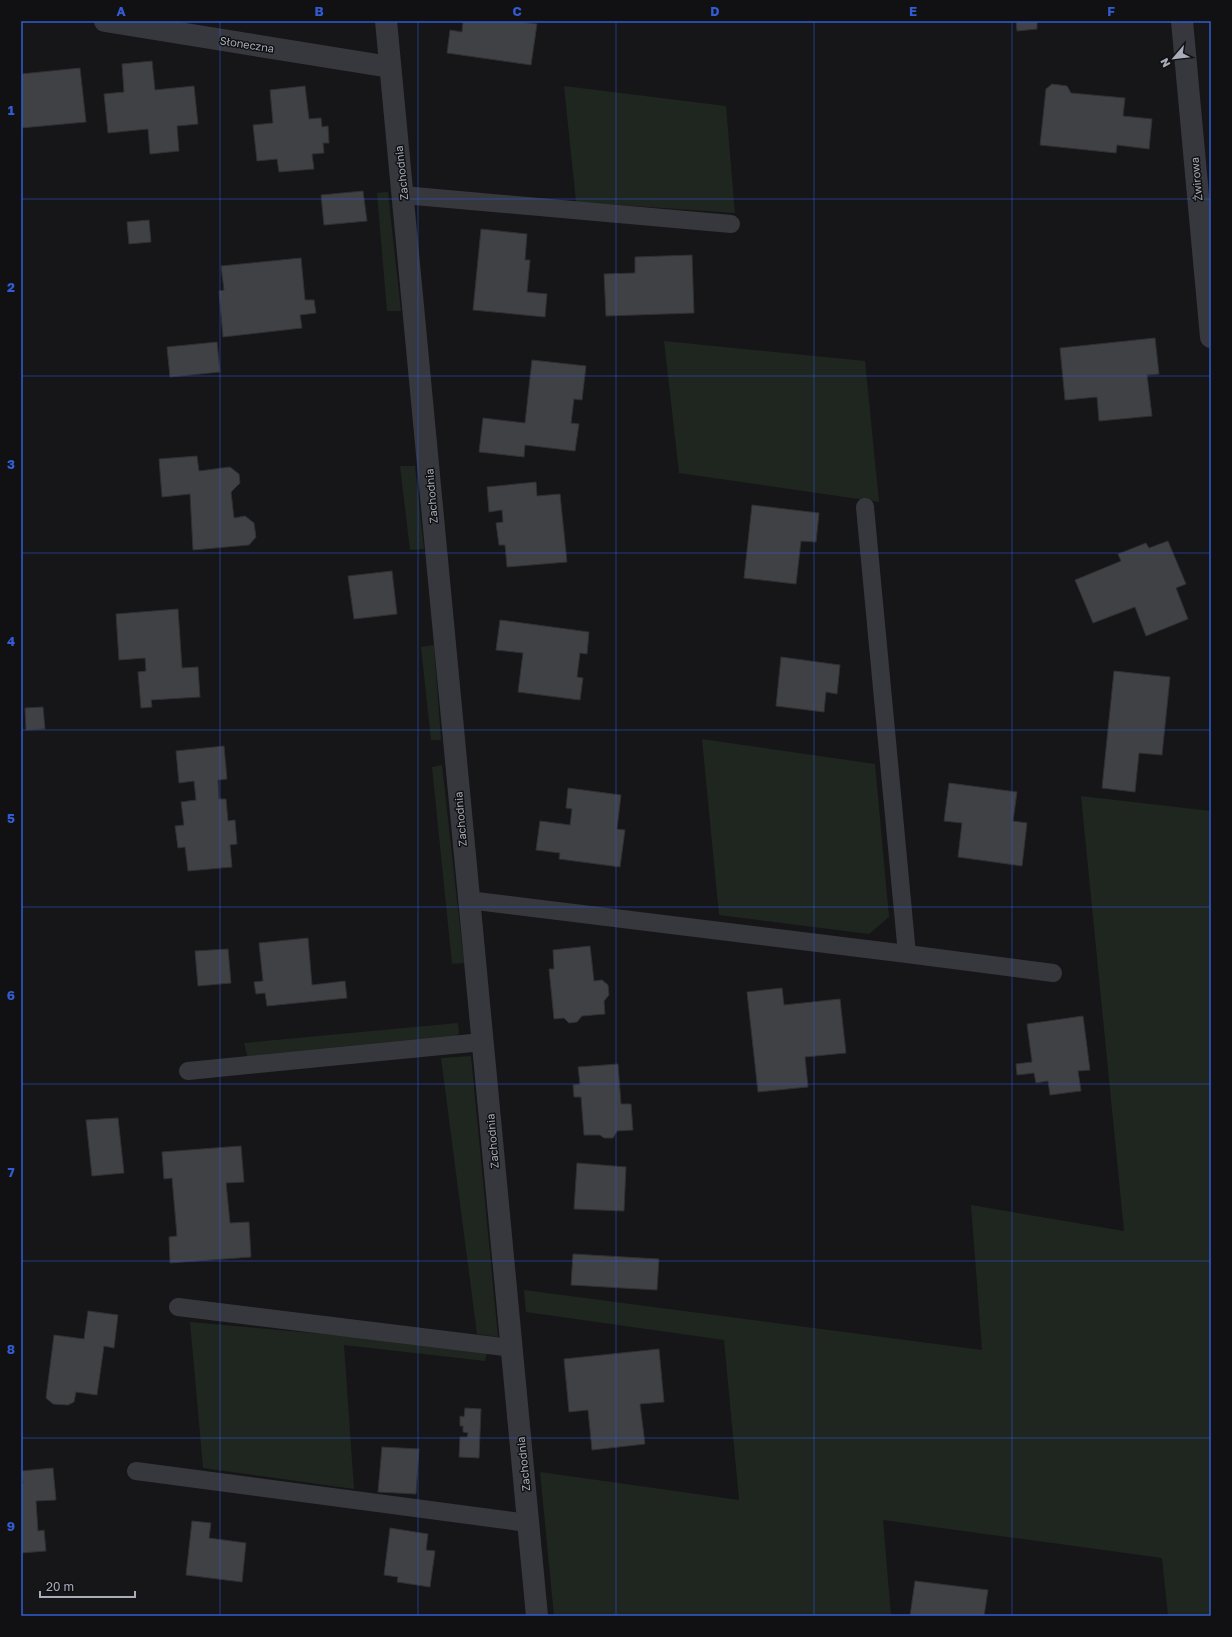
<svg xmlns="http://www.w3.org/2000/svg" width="1232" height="1637" viewBox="0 0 1232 1637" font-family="'Golos Text',sans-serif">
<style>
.green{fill:#1e261f}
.building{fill:#404145;stroke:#303034}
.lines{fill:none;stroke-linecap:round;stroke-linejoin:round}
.service{stroke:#37383d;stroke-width:18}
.minor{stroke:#37383d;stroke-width:22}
.grid{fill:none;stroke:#325cd3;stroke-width:1;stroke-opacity:0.55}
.labels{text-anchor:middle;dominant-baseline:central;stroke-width:3;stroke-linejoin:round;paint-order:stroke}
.street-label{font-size:11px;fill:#a8adb8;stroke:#111113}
.neatline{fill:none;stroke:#325cd3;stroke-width:1.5}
.grid-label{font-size:13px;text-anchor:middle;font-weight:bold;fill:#325cd3}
</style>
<rect width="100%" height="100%" fill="#161618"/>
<!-- green -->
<path class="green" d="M564,86L726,106L735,213L576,202Z
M388,192L401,311H387L377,193Z
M664,341L865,361L879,502L679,473Z
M400,466H415L424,549L410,550Z
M434,645L441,740H431L421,647Z
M702,739L875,764L889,917L869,934L719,915Z
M442,765L464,963L452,964L432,767Z
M1081,796L1211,811V1616H1168L1162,1558L883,1520L891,1616H554L540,1472L739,1500L724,1340L526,1312L524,1290L982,1350L971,1205L1124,1231Z
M458,1023L459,1033L453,1039L248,1059L244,1043Z
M471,1056L498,1337L477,1334L441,1058Z
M190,1322L488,1349L485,1361L344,1345L354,1489L203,1468Z"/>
<!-- building -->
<path class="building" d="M463,21H514L537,24L531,65L447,53L450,30L462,32Z
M1016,21H1037V29L1017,31Z
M152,61L155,90L194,86L198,124L177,126L179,151L150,154L148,129L108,133L104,94L124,92L122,64Z
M80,68L86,122L21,128V74Z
M1052,84L1067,86L1071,93L1125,98L1123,116L1152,119L1149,149L1117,145L1116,153L1040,145L1046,89Z
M305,86L309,119L321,118L322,127L328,126L329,143H323L324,153L312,154L314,169L279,172L277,159L257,161L253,125L273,123L270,90Z
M363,191L367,221L324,225L321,195Z
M149,220L151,242L129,244L127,222Z
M481,229L527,234L525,260H530L527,292L547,294L545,317L473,310Z
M692,255L694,313L606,316L604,274L635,273V257Z
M301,258L305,300H314L316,313L300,315L302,328L223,337L219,291L224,290L221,266Z
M1155,338L1159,374L1147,375L1152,416L1099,421L1097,397L1065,400L1060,348Z
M217,342L220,372L170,377L167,347Z
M532,360L586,366L582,400L574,399L571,423L579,424L575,451L525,445L524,457L479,452L483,418L525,423Z
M197,456L199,471L230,467L239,474L240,483L231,492L234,518L245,516L254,523L256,537L249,545L193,550L190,494L162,497L159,459Z
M536,482L537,496L560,494L567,562L507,567L505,545H499L496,523L503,522L502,510L489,512L487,487Z
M752,505L819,513L816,542L801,541L796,584L744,578Z
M1168,541L1186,584L1176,588L1188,619L1146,636L1135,607L1093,623L1075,580L1121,561L1118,554L1146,543L1149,548Z
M392,571L397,614L354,619L348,576Z
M178,609L182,668L198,667L200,697L151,700L152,707L141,708L138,672L146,671L145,658L119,660L116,614Z
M500,620L589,632L587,654L580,653L577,677L583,678L580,700L518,692L523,653L496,650Z
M781,657L840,665L837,694L826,692L824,712L776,706Z
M1114,671L1170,677L1162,755L1139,753L1135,792L1102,788Z
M43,707L45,729L26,730L25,708Z
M224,746L227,779L218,780L219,799H226L228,821L235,820L237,844L230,845L232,867L188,871L185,847L178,848L175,826L184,825L181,802L196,800L194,781L179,783L176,751Z
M949,783L1017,792L1013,821L1027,823L1022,866L958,857L962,823L944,821Z
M568,788L621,795L617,829L625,830L620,867L559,859L560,853L536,850L540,821L570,825L572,809L566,808Z
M308,938L312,985L345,981L347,998L267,1006L265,993L256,994L254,982L263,981L259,943Z
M590,946L594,981L602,980L608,985L609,995L604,1001L605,1014L582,1016L577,1022L569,1023L564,1018L554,1019L549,969H554L553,950Z
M228,949L231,983L198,986L195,951Z
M782,988L784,1005L840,999L846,1053L805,1057L808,1087L758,1092L747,992Z
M1083,1016L1090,1070L1078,1071L1081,1091L1050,1095L1048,1081L1036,1083L1034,1073L1017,1075L1016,1064L1032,1062L1027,1024Z
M618,1064L621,1104H631L633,1130L617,1131L613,1138H604L600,1135H584L581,1097H574L573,1085L580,1084L578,1067Z
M118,1118L124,1173L92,1176L86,1120Z
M241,1146L244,1182L226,1183L230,1223L249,1222L251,1257L170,1263L169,1237L177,1236L172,1178L164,1179L162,1152Z
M577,1163L626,1167L624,1211L574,1209Z
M573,1254L659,1259L657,1290L571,1285Z
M88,1311L118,1315L114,1348L104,1346L97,1395L76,1392L74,1402L68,1405L53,1404L46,1398L54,1335L84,1339Z
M659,1349L664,1402L640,1404L645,1444L592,1450L588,1410L569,1412L564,1359Z
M465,1408L481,1409L479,1458L459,1457L460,1437H467L468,1433L463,1432V1426H460V1416L464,1417Z
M382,1447L419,1449L416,1494L378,1492Z
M53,1468L56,1500L36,1501L38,1531L44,1530L46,1551L21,1553V1484L23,1483L21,1471Z
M192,1521L211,1523L209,1538L246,1543L242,1582L186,1575Z
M390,1528L428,1534L426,1550L435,1551L430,1587L397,1582L398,1577L384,1575Z
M915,1581L988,1590L984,1616H910Z"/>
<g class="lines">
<!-- service -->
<path class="service" d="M403,195L731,224
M468,900L907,954L865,507
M907,954L1053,973
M188,1071L482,1042
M178,1307L512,1348
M136,1471L528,1523"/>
<!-- minor -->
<path class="minor" d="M105,21L390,67
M386,21L537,1616
M1182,21L1211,337"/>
</g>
<!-- grid -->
<path class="grid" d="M220,21V1616M418,21V1616M616,21V1616M814,21V1616M1012,21V1616M21,199H1211M21,376H1211M21,553H1211M21,730H1211M21,907H1211M21,1084H1211M21,1261H1211M21,1438H1211"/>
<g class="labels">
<!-- street labels -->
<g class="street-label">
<text transform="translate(247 44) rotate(9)">Słoneczna</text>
<text transform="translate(401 173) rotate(-96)">Zachodnia</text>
<text transform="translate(1196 179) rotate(-95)">Żwirowa</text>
<text transform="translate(431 496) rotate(-95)">Zachodnia</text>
<text transform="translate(460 819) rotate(-95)">Zachodnia</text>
<text transform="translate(492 1141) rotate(-95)">Zachodnia</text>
<text transform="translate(523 1464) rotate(-96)">Zachodnia</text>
</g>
</g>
<!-- border -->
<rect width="1232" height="1637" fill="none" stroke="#111113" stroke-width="44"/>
<!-- north arrow -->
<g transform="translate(1174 58) rotate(242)" stroke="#111113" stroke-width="3" paint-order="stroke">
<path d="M0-3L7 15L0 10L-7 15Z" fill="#a8adb8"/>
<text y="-6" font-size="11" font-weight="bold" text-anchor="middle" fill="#a8adb8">N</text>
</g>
<!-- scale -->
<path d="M40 1591v6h95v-6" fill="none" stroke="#a8adb8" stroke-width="2"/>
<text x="46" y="1591" font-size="12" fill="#a8adb8" stroke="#111113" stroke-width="3" paint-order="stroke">20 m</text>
<rect x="22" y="22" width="1188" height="1593" class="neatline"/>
<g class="grid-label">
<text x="121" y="16">A</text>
<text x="319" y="16">B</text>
<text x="517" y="16">C</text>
<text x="715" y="16">D</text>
<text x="913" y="16">E</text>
<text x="1111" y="16">F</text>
<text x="11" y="115">1</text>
<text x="11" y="292">2</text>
<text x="11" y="469">3</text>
<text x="11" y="646">4</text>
<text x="11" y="823">5</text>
<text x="11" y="1000">6</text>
<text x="11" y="1177">7</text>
<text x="11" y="1354">8</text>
<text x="11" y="1531">9</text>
</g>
</svg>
